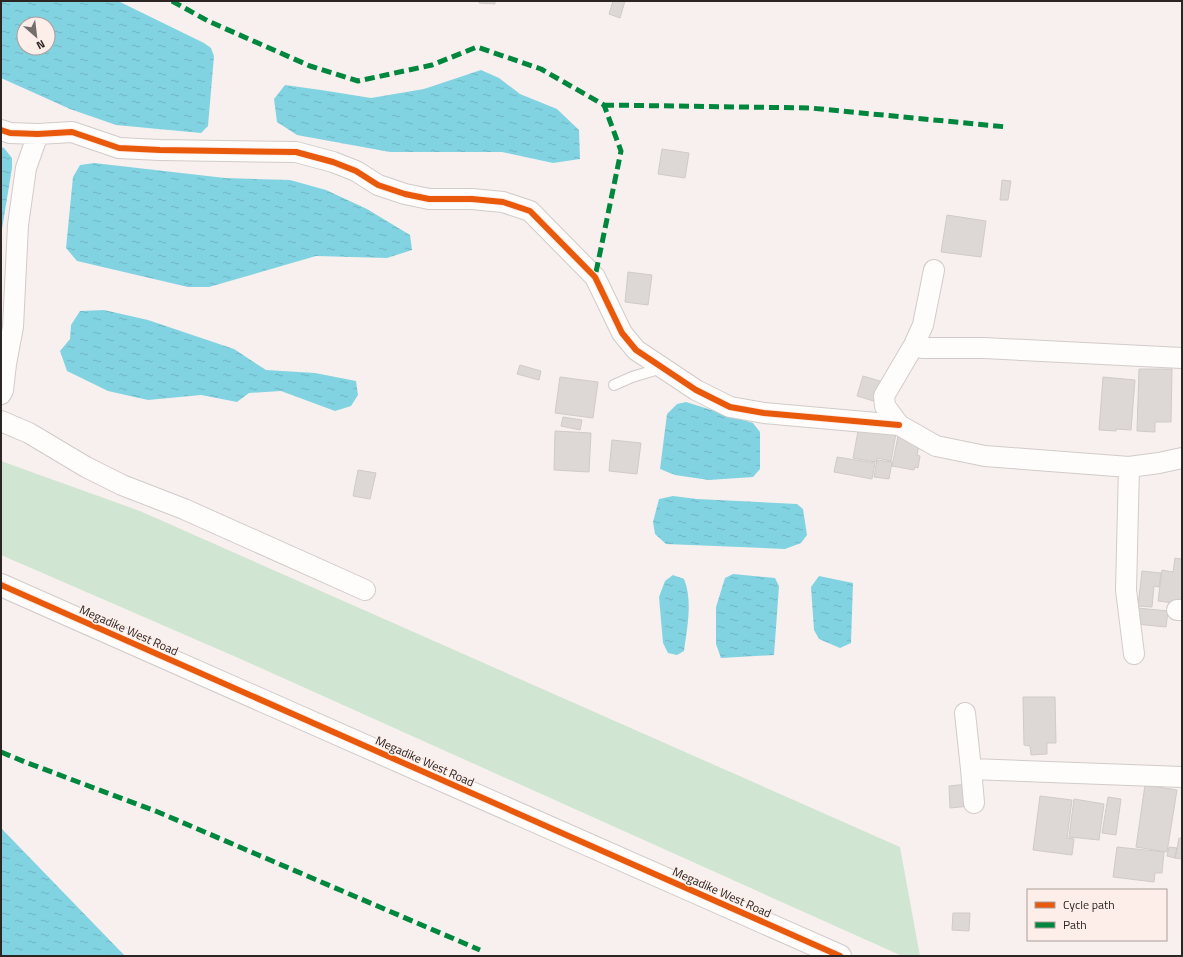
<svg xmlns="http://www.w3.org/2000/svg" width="1183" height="957" viewBox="0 0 1183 957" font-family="'Titillium Web',sans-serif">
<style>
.green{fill:#d1e6d2}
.water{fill:url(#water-ripples);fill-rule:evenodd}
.building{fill:#ddd7d5;stroke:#d0cac8}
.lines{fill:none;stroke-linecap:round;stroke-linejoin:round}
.service-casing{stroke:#d1cbc9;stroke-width:12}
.minor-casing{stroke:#d1cbc9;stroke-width:22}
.tertiary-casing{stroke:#d1cbc9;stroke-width:24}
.service{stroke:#fefdfc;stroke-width:10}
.minor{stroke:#fefdfc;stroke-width:20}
.tertiary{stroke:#fefdfc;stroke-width:22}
.quiet{stroke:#00873e;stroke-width:5;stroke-dasharray:10 5;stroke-linecap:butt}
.cycleway-casing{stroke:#fdeee9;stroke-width:8}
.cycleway{stroke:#e8590c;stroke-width:6}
.labels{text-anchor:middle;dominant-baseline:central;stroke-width:3;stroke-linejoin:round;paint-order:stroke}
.street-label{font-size:12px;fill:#2b2624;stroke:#fdeee9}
</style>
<defs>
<pattern id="water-ripples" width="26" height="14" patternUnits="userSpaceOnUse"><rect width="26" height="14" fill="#82d3e2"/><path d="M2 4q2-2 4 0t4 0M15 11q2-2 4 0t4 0" fill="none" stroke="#70b5c2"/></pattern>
</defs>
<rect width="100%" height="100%" fill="#f8f0ee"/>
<!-- green -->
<path class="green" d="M1,461L140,511L900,847L920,956H902L236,657L1,555Z"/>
<!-- water -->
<path class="water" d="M1,1H118L204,43L211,48L214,56L208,126L201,133L116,125L70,109L1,78ZM24,24H48V48H24Z
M481,70L499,78L520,94L557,109L579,130L580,159L553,163L502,152H390L297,135L277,122L274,99L285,85L321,90L371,98L424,89Z
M1,147L4,148L12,158V168L1,235Z
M94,163L225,178L290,180L326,190L367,209L410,235L412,250L387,258L316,256L209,287H188L77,261L66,248L73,177L80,165Z
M104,310L148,320L234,349L266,370L315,373L356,381L358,395L351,406L335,411L281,391L249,393L237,402L201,395L148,400L108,391L67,371L60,351L70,339L71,325L80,311Z
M686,402L753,423L760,432V469L753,477L709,480L675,475L660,469L667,414L677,404Z
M673,496L697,499L797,504L803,509L807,535L801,543L785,549L666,544L655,534L653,522L659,499Z
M733,574L775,578L779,586L774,655L721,658L716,644V607L725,578Z
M673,575L684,579C693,600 687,629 684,651L677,655L668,653L663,643L659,597L665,581Z
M819,576L853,583L851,643L840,648L819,639L814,630L811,587Z
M1,828L125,956H1Z"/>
<!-- building -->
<path class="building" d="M479,1H495V4L479,3Z
M613,1H625L620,18L609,14Z
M662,149L689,153L685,178L658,174Z
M1002,180L1011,181L1008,200H1000Z
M947,215L986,221L981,257L941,252Z
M628,272L652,275L648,305L625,302Z
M520,365L541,371L539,380L517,374Z
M1139,369H1172L1171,422H1155V432L1137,431Z
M863,376L883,382L877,402L857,396Z
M560,377L598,382L593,418L555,413Z
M1103,377L1135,380L1131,430L1116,429V431L1099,430Z
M563,417L582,420L580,430L561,426Z
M859,426L896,433L891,461L877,458L876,462L853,458Z
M555,431L591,433L589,472L554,470Z
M898,436L920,440L917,455L920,456L918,468L915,467L914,470L892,466Z
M612,440L641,443L637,474L609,471Z
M837,457L875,463L872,479L834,472Z
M877,460L892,462L889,479L874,477Z
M358,470L376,473L370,499L353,496Z
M1175,558L1182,559V604L1158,601L1162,570L1173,572Z
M1142,571L1161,573L1159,587L1154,586L1152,607L1138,606Z
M1138,608L1168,611L1166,627L1136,624Z
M1023,697H1055L1056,743H1047V754L1031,755L1030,746L1024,745Z
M968,784L970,806L950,808L949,786Z
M1145,785L1177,790L1167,852L1136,847Z
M1040,796L1072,800L1067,838L1074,839L1072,855L1033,850Z
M1108,797L1121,799L1116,835L1102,833Z
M1074,799L1104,804L1099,840L1069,837Z
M1179,838H1182V859L1175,858Z
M1117,847L1164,852L1162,873H1155L1154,882L1113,877Z
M1169,847L1177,848L1175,858L1167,856Z
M953,913H970L969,931L952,930Z"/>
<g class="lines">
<defs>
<path id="service" d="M614,385L632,377L662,368"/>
<path id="minor" d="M1,130L10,133L38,134L72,132L119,148L160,150L296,152L333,162L356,171L378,185L405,194L429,199H472L503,202L530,211L595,277L622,333L636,350L696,390L730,407L764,413L899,425
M934,270L923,325L914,345L884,396L885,406L899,425L936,446L985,456L1129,467L1159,463L1182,458
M914,345L922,348H984L1182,358
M1,394L3,390L6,364L13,327L18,225L26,168L38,134
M1,421L29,433L86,467L122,485L184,509L365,590
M1129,467L1126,590L1134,654
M1177,610H1182
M965,713L971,769L1182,777
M971,769L974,803"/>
<path id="tertiary" d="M1,585L840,956"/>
</defs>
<!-- service casing -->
<use href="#service" class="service-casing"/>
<!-- minor casing -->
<use href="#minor" class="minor-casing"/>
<!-- tertiary casing -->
<use href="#tertiary" class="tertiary-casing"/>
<!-- service -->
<use href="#service" class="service"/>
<!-- minor -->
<use href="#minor" class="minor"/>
<!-- tertiary -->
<use href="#tertiary" class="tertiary"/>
<!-- quiet -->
<path class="quiet" d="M172,1L208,21L310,66L358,81L432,65L477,47L541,69L604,105L621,151L595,277
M604,105L810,108L1007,127
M1,752L25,762L158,812L480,950"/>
<defs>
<path id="cycleway" d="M1,130L10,133L38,134L72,132L119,148L160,150L296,152L333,162L356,171L378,185L405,194L429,199H472L503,202L530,211L595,277L622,333L636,350L696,390L730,407L764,413L899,425
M1,585L840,956"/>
</defs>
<!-- cycleway casing -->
<use href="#cycleway" class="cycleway-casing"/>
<!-- cycleway -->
<use href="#cycleway" class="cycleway"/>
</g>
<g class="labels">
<!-- street labels -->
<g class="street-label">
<text transform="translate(129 630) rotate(24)">Megadike West Road</text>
<text transform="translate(425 761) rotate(24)">Megadike West Road</text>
<text transform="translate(722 892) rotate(24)">Megadike West Road</text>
</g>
</g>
<!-- border -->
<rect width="1183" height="957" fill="none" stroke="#2b2624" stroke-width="4"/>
<!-- legend -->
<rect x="1027" y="889" width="140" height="52" fill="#fdeee9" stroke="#a99e9a"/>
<rect x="1035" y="902" width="20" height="6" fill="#e8590c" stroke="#a99e9a"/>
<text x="1063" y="909" font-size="12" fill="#2b2624">Cycle path</text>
<rect x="1035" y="922" width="20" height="6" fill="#00873e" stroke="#a99e9a"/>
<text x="1063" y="929" font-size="12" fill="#2b2624">Path</text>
<!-- north arrow -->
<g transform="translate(36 36) rotate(152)"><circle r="19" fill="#fdeee9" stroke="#a99e9a"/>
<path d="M0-3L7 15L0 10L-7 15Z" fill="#736d6b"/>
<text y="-6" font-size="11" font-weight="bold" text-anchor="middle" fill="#2b2624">N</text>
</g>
</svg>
